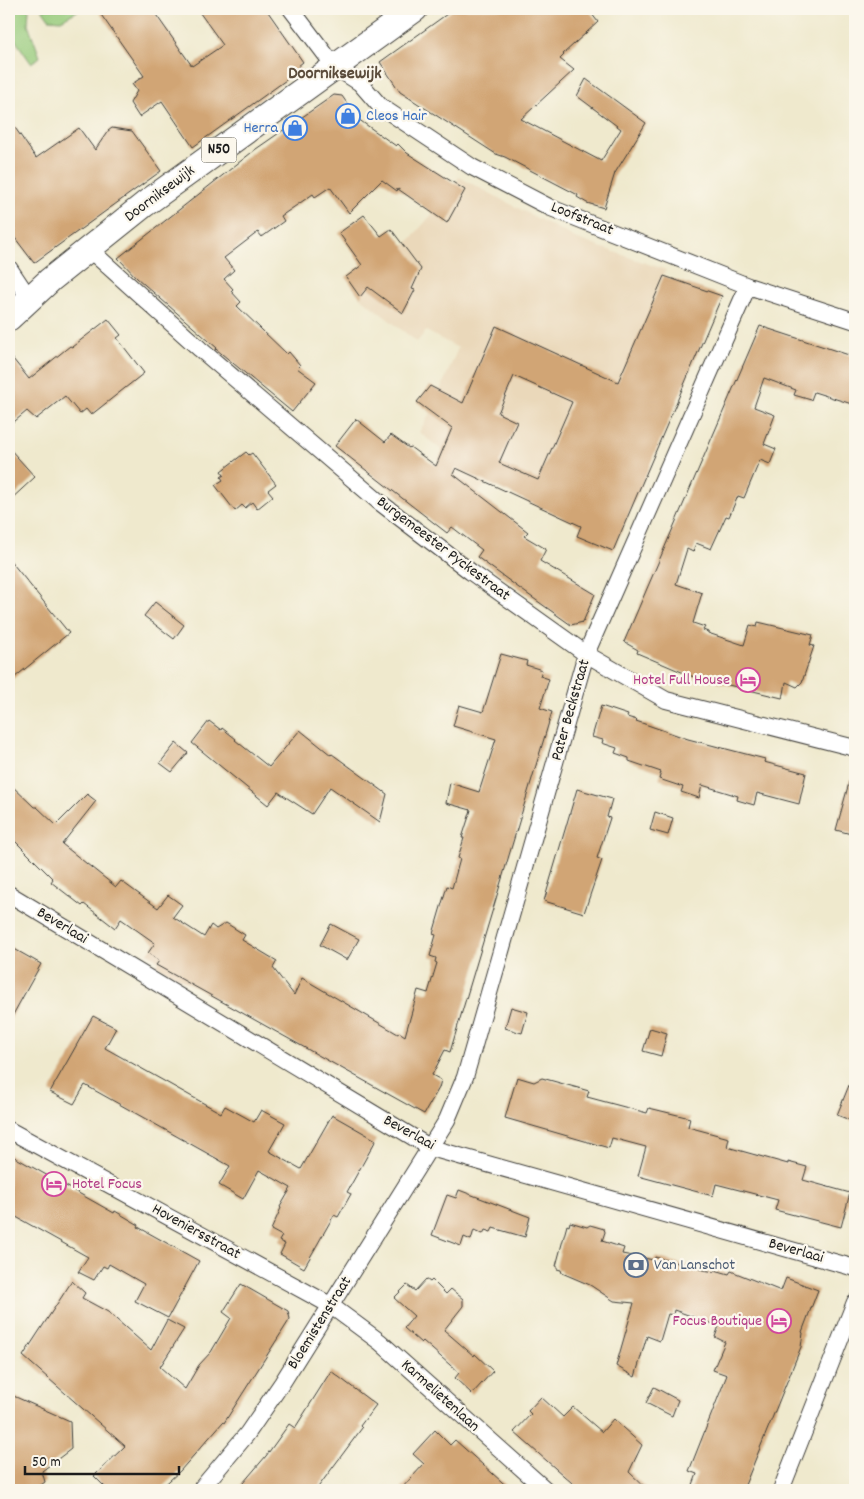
<svg xmlns="http://www.w3.org/2000/svg" width="864" height="1499" viewBox="0 0 864 1499" font-family="Dekko,sans-serif">
<style>
.built{fill:#ead8ba}
.green{fill:#97cb7c;stroke:#5a744c}
.building{fill:#d1a575;fill-rule:evenodd}
.lines{fill:none;stroke-linecap:round;stroke-linejoin:round}
.street-casing{stroke:#3c3b37;stroke-width:18}
.primary-casing{stroke:#3c3b37;stroke-width:27}
.street{stroke:#fff;stroke-width:16}
.primary{stroke:#fff;stroke-width:25}
.labels{text-anchor:middle;dominant-baseline:central;stroke-width:4.5;stroke-linejoin:round;paint-order:stroke}
.shield{fill:#fbf7ec;stroke:#5f5e5a;stroke-width:1}
.shield-label{font-size:15px;font-weight:bold;fill:#1c1c1c}
.shop-label{font-size:16px;fill:#366cbe;stroke:#fbf7ec;text-anchor:start}
.street-label{font-size:16px;fill:#1c1c1c;stroke:#fbf7ec}
.hotel-label{font-size:16px;fill:#b23c85;stroke:#fbf7ec;text-anchor:end}
.service-label{font-size:16px;fill:#4e5e75;stroke:#fbf7ec;text-anchor:start}
.neighbourhood-label{font-size:18px;font-weight:bold;fill:#5b4c3b;stroke:#fbf7ec}
</style>
<rect width="100%" height="100%" fill="#fbf7ec"/>
<filter id="ink" filterUnits="userSpaceOnUse"><feTurbulence type="fractalNoise" baseFrequency=".02" numOctaves="2"/><feDisplacementMap in="SourceGraphic" scale="10" xChannelSelector="R" yChannelSelector="G"/><feConvolveMatrix kernelMatrix="1 2 1 2 8 2 1 2 1" color-interpolation-filters="sRGB"/></filter>
<filter id="wash" filterUnits="userSpaceOnUse"><feTurbulence type="fractalNoise" baseFrequency=".0096" numOctaves="4" result="noise"/><feDisplacementMap in="SourceGraphic" scale="20" xChannelSelector="R" yChannelSelector="G"/><feGaussianBlur stdDeviation="1.12" result="paint"/><feColorMatrix in="noise" values="0 0 0 0 0 0 0 0 0 0 0 0 0 0 0 0 0 1.4 0 .05"/><feComposite in="paint" operator="in"/></filter>
<g filter="url(#wash)">
<rect width="100%" height="100%" fill="#efe9cd"/>
<!-- built -->
<path class="built" d="M459,177L577,239L666,270L560,516L487,483L475,497L456,481L455,461L419,432L431,412L458,348L426,331L417,342L360,297L434,212Z"/>
<!-- green -->
<path class="green" d="M9,9H29L28,24L40,57L31,63L9,31Z
M42,9H81L61,20L49,19Z"/>
<g id="blocks">
<!-- building -->
<path class="building" d="M97,9H152L192,66L223,45L197,9H266L303,62L298,66L300,70L193,147L162,101L139,117L130,103L137,91L132,84L144,76Z
M454,9H588L598,22L563,54L564,55L560,59L574,70L521,119L601,161L621,129L577,96L586,79L646,123L615,173L604,208L587,203L577,197L578,195L505,157L496,154L400,92L380,62Z
M334,95L342,96L358,119L396,146L398,144L407,153L465,190L447,223L398,189L397,191L382,180L349,213L330,187L315,197L313,194L281,216L284,221L262,237L258,232L224,258L234,270L224,279L233,289L231,291L241,302L237,306L287,354L289,352L300,365L297,368L316,382L292,412L216,349L217,348L137,278L118,258L256,149Z
M9,119L36,158L79,128L95,150L108,131L112,128L132,131L161,171L34,263L9,230Z
M364,215L381,236L391,229L421,269L412,289L415,290L403,313L368,287L360,297L346,277L362,265L339,233Z
M664,276L722,296L613,551L577,536L581,526L456,468L453,474L528,532L524,536L546,549L540,561L595,594L583,622L571,625L519,588L477,557L482,550L452,527L447,533L335,446L356,419L385,442L391,435L409,448L410,447L436,466L452,428L417,402L430,386L463,403L496,326L618,382ZM514,376L572,402L538,480L499,463L517,422L498,413Z
M108,319L121,335L117,338L144,373L91,415L86,409L80,414L65,396L36,419L27,411L9,426V354L29,379L70,346L72,347Z
M760,326L855,357V405L814,392L811,400L794,395L796,390L764,378L754,407L775,415L764,444L776,449L770,464L760,460L744,498L738,496L729,517L726,516L711,549L696,543L693,552L687,549L676,584L702,593L693,623L705,627L703,630L708,632V633L744,645L750,625L757,627L758,622L813,635L810,645L814,646L802,682L797,687L786,682L784,694L782,698L691,676L637,653L638,650L624,642Z
M9,448L35,477L9,501Z
M246,452L249,455L252,453L276,484L268,490L273,496L257,509L252,502L245,508L242,505L235,511L215,485L223,480L221,477L224,475L221,471Z
M9,559L69,633L9,682Z
M155,602L184,625L174,639L144,616Z
M501,654L527,661L526,665L542,670L540,676L549,679L540,708L552,712L450,1052L445,1050L432,1075L441,1080L439,1088L424,1114L156,965L159,961L148,953L155,943L121,919L115,928L84,904L82,906L51,882L53,879L9,835V783L34,807H37L56,825L87,794L96,801L62,844L116,887L121,881L158,908L168,895L182,905L173,917L204,937L211,925L216,929L226,923L245,935L242,940L277,961L273,968L294,995L302,978L398,1034L399,1032L405,1036L418,990L428,993L437,963L435,962L436,958L430,956L436,935L433,934L447,886L452,888L460,859L458,858L464,838H462L471,810L446,803L450,783L479,792L496,739L453,726L459,705L483,712Z
M601,706L628,715L627,717L637,720L636,721L688,739L765,759L764,762L806,773L799,804L757,793L754,805L737,800L738,796L702,785L699,798L681,792L683,787L659,779L661,772L629,761V758L615,753L617,748L602,743L603,740L592,737Z
M209,721L221,730L222,728L236,739L235,740L269,767L300,730L331,755L332,754L387,794L380,822L330,787L312,814L278,792L268,805L192,743Z
M176,743L188,753L172,772L160,763Z
M850,779L855,780V835L836,830Z
M577,789L612,799L607,817L610,818L597,858L602,860L584,913L544,901Z
M655,812L673,818L668,835L650,830Z
M331,924L359,939L347,960L320,945Z
M9,946L41,964L9,1022Z
M511,1007L528,1012L522,1033L505,1028Z
M93,1016L116,1028L105,1048L221,1113L225,1106L254,1122L261,1110L285,1123L269,1151L301,1169L332,1115L376,1140L347,1192L351,1194L338,1217L334,1215L304,1268L280,1254L285,1244L279,1241L282,1236L271,1230L281,1208L280,1207L291,1188L259,1170L243,1199L219,1185L230,1166L85,1085L74,1104L50,1092Z
M650,1028L667,1033L661,1056L643,1051Z
M854,1073H855V1122L837,1115Z
M517,1077L534,1082L542,1078L589,1091L587,1097L647,1113L649,1108L690,1118L688,1127L729,1138L727,1147L788,1164V1162L807,1167L803,1180L850,1193L841,1227L775,1210L778,1200L716,1184L713,1196L638,1176L646,1147L612,1138L609,1148L505,1118Z
M9,1154L114,1213L115,1211L139,1225L138,1227L199,1261L168,1318L135,1301L144,1284L109,1264L107,1268L103,1266L94,1280L78,1272L88,1257L9,1213Z
M459,1190L530,1217L525,1237L493,1228L491,1232L485,1230L483,1234L474,1230L471,1240L464,1237L461,1246L432,1235L447,1195L456,1198Z
M570,1222L587,1227L590,1225L604,1229L605,1232L602,1241L624,1248L622,1254L654,1260L655,1257L704,1270L714,1272L715,1270L729,1274L731,1271L781,1291L786,1278L818,1290L802,1332L803,1333L801,1347L743,1490H691L697,1474L689,1471L727,1375L713,1370L725,1342L715,1337L719,1326L674,1310L673,1315L668,1314L660,1341L647,1336L635,1377L616,1366L634,1303L614,1301L590,1285L562,1273L561,1270L557,1269V1266H556L567,1225L569,1226Z
M426,1279L430,1282L432,1280L446,1294L451,1289L463,1299V1306L444,1330L474,1356L475,1354L493,1371L472,1394L455,1378L459,1373L423,1341L421,1343L404,1328L414,1316L394,1298L407,1285L415,1291Z
M72,1281L85,1293L82,1298L108,1312L151,1350L167,1320L184,1329L160,1367L185,1389L199,1365L211,1352L231,1318L223,1312L241,1284L288,1311L290,1319L224,1423L223,1422L180,1471L159,1490H108L94,1476L125,1446L23,1356Z
M331,1371L376,1405L360,1426L362,1428L316,1490H237L266,1456L289,1424L295,1428Z
M654,1387L678,1400L672,1416L646,1403Z
M9,1394L70,1421L71,1449L42,1471L45,1482L34,1490H9Z
M541,1397L563,1417L573,1407L602,1432L613,1419L642,1445L629,1472L648,1490H580L514,1432L531,1414L528,1411Z
M435,1430L450,1445L455,1440L511,1490H400L424,1464L413,1454Z"/>
</g>
</g>
<g filter="url(#ink)">
<use href="#blocks" fill-opacity="0" stroke="#3c3b37" stroke-width="1"/>
<g class="lines">
<defs>
<path id="street" d="M291,9L335,67L360,83L380,106L472,167L551,208L748,286L855,321
M89,249L200,349L378,501L471,572L586,654L666,700L855,748
M9,268L29,298
M9,894L431,1148L855,1268
M9,1130L330,1305L380,1342L546,1490
M200,1490L247,1434L282,1383L447,1120L465,1077L586,654L748,286
M781,1490L855,1302"/>
<path id="primary" d="M9,318L50,280L145,204L415,9"/>
</defs>
<!-- street casing -->
<use href="#street" class="street-casing"/>
<!-- primary casing -->
<use href="#primary" class="primary-casing"/>
<!-- street -->
<use href="#street" class="street"/>
<!-- primary -->
<use href="#primary" class="primary"/>
</g>
</g>
<!-- icons -->
<defs>
<symbol id="shop-ring" viewBox="-11 -11 22 22"><circle r="9.5" fill="#fbf7ec" stroke="#3f7fe0" stroke-width="1.5"/><path d="M-5-2.5h2.3a2.7 3.5 0 0 1 5.4 0H5L5.5 6h-11ZM-1.5-2.5h3a1.5 2.3 0 0 0-3 0Z" fill="#3f7fe0"/></symbol>
<symbol id="hotel-ring" viewBox="-11 -11 22 22"><circle r="9.5" fill="#fbf7ec" stroke="#d1479c" stroke-width="1.5"/><path d="M-6-4.5h1.5V1H6V5H4.5V3h-9V5H-6ZM-4 0a1.8 1.8 0 1 1 3.6 0ZM.5 0V-2.5h3Q6-2.5 6 0Z" fill="#d1479c"/></symbol>
<symbol id="bank-ring" viewBox="-11 -11 22 22"><circle r="9.5" fill="#fbf7ec" stroke="#5c6f8a" stroke-width="1.5"/><path d="M-6-4H6V4H-6ZM0-2.3a2.3 2.3 0 1 0 0 4.6a2.3 2.3 0 1 0 0-4.6Z" fill="#5c6f8a"/></symbol>
</defs>
<g fill-rule="evenodd">
<use href="#shop-ring" x="334" y="102" width="28" height="28"/>
<use href="#shop-ring" x="281" y="114" width="28" height="28"/>
<use href="#hotel-ring" x="734" y="666" width="28" height="28"/>
<use href="#hotel-ring" x="40" y="1170" width="28" height="28"/>
<use href="#bank-ring" x="622" y="1251" width="28" height="28"/>
<use href="#hotel-ring" x="765" y="1307" width="28" height="28"/>
</g>
<g class="labels">
<!-- shield labels -->
<rect class="shield" x="201.5" y="137.5" width="35" height="25" rx="4"/>
<g class="shield-label">
<text x="219" y="150">N50</text>
</g>
<!-- shop labels -->
<g class="shop-label">
<text x="366" y="116">Cleos Hair</text>
<text x="278" y="128" text-anchor="end">Herra</text>
</g>
<!-- street labels -->
<g class="street-label">
<text transform="translate(160 194) rotate(-37)">Doorniksewijk</text>
<text transform="translate(582 219) rotate(22)">Loofstraat</text>
<text transform="translate(443 549) rotate(37)">Burgemeester Pyckestraat</text>
<text transform="translate(571 710) rotate(-74)">Pater Beckstraat</text>
<text transform="translate(62 926) rotate(31)">Beverlaai</text>
<text transform="translate(409 1133) rotate(29)">Beverlaai</text>
<text transform="translate(196 1232) rotate(29)">Hoveniersstraat</text>
<text transform="translate(796 1251) rotate(16)">Beverlaai</text>
<text transform="translate(320 1323) rotate(-58)">Bloemistenstraat</text>
<text transform="translate(440 1396) rotate(42)">Karmelietenlaan</text>
</g>
<!-- hotel labels -->
<g class="hotel-label">
<text x="730" y="680">Hotel Full House</text>
<text x="72" y="1184" text-anchor="start">Hotel Focus</text>
<text x="762" y="1321">Focus Boutique</text>
</g>
<!-- service labels -->
<g class="service-label">
<text x="654" y="1265">Van Lanschot</text>
</g>
<!-- neighbourhood labels -->
<g class="neighbourhood-label">
<text x="335" y="74">Doorniksewijk</text>
</g>
</g>
<!-- margin -->
<rect width="864" height="1499" fill="none" stroke="#fbf7ec" stroke-width="30"/>
<!-- scale -->
<path d="M25 1466v8h154v-8" fill="none" stroke="#1c1c1c" stroke-width="2.5"/>
<text x="32" y="1466" font-size="15" fill="#1c1c1c" stroke="#fbf7ec" stroke-width="4" paint-order="stroke">50 m</text>
</svg>
